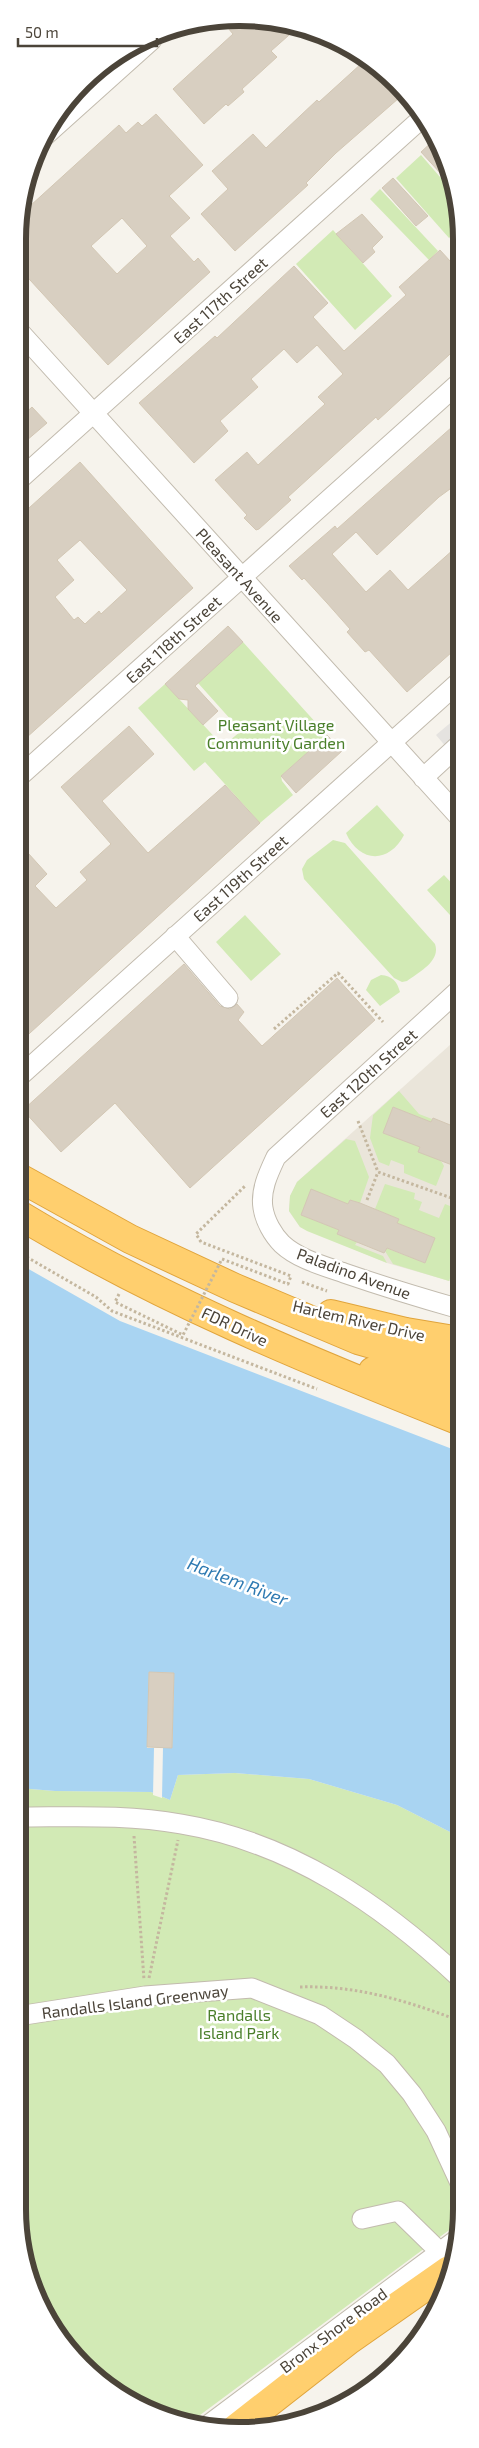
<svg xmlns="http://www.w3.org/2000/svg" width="479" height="2448" viewBox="0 0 479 2448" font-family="'Exo 2',sans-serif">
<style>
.residential{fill:#eae5da}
.green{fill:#d2eab5}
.parking{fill:#e5e3e0}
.water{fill:#a9d4f2}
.pier{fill:#f6f3ec}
.building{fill:#d8cfc1;stroke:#d3c7b4;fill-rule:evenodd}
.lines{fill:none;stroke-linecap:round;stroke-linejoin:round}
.minor-casing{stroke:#c2bbae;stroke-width:21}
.highway-casing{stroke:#e0a43c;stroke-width:30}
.path{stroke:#c4b79f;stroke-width:3;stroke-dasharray:2.5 2.5;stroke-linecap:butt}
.minor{stroke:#fff;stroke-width:19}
.highway{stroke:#ffcf6e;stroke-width:28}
.path-bridge{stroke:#c4b79f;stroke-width:3;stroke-dasharray:2.5 2.5;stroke-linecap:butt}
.labels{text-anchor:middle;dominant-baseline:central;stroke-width:5;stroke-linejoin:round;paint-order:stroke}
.street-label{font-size:16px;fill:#4b4439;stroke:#fff}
.park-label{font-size:16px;fill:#4a7f2a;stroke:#fff}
.water-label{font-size:18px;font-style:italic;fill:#2e7ab2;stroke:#fff}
.rim{fill:none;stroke:#4b4439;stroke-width:6}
</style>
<rect width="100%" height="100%" fill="#f6f3ec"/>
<!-- residential -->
<path class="residential" d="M460,1036V1284L387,1263L300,1227L289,1211L290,1196L297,1182Z"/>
<!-- green -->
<path class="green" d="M421,155L453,192L461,227L449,238L396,178Z
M380,189L438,251L429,260L370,199Z
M333,230L392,296L355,330L296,264Z
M243,642L327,735L281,776L282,781L293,795L260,823L205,762L194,771L138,708L165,684L223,746L241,731L198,683Z
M377,805L404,835C389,864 359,863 346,833Z
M333,840L345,843L435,944C441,961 419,972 407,981L402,982L394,978L304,879L302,869L307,860Z
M444,875L461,893V927L427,890Z
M245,915L281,954L251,981L216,942Z
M381,975C392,976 397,981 400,992L380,1006L366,990L371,980Z
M399,1091L419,1114L432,1119L431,1122L393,1107L383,1133C398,1139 438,1150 444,1166L436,1186L404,1173V1165L391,1160L389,1166L379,1162L370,1138L373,1115Z
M346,1139L355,1141L369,1177L360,1203L350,1200L348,1204L311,1190L301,1215L339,1230L357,1242L355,1245L383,1256L387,1263L307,1231L300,1227L289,1211L290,1196L297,1182Z
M385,1184L415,1193L414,1199L422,1202L419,1210L439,1218L445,1204L460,1210V1253L449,1281L393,1264L385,1251L386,1248L425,1263L435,1238L397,1223L399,1219L375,1209Z
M235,1773L309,1779L397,1805L460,1837V2222L192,2421L142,2408L82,2365L34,2293L18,2208V1788L55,1791L151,1792L170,1800L178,1775Z"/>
<!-- parking -->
<path class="parking" d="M461,714V761L459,762L436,735Z"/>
<!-- water -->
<path class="water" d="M18,1263L120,1321L460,1452V1837L397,1805L309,1779L235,1773L178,1775L170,1800L151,1792L55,1791L18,1788Z"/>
<!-- pier -->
<path class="pier" d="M149,1672L174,1673L172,1748H163L162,1798L153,1795L154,1748H147Z"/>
<!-- building -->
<path class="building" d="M268,19L297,28L271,51L277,57L242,89L244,92L228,106L226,104L204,124L173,89L233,34L223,22Z
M362,63L370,73L376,68L397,83L402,90L396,95L399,98L336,153L306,183L308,185L235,251L201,214L228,189L212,171L253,134L266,148L317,100L319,102Z
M156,114L203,165L169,196L190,218L170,236L194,262L198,258L210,272L108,365L19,268V216L119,125L126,133L138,122L142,126ZM122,218L147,246L117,274L91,246Z
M435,139L444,154L452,186L421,152Z
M393,178L428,216L416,226L382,188Z
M362,214L383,237L372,248L375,252L363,263L336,234Z
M440,250L461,273V344L378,420L376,417L288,497L291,500L259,529L256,530L244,518L247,515L215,480L247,452L258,465L325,404L318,397L343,374L317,345L297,363L284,349L251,379L258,387L220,421L228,431L194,463L139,403L215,336L217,338L294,266L328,303L313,317L344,351L406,295L399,287Z
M32,407L47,423L19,447V419Z
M461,419V481L439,497L377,555L356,532L332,554L366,592L390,570L408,590L454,549L461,557V644L407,692L369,650L365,652L347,632L350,629L327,603L304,578L302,580L289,566L335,526L337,529Z
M80,462L193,588L26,738L19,730V517ZM80,540L127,590L101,614L99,611L85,624L78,617L74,620L55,597L74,580L57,560Z
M228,626L243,642L195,686L218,711L203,725L188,709V700L179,699L165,684Z
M129,726L154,754L102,801L148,853L225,785L260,823L19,1043V843L47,874L35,886L56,908L87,880L80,872L111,844L61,787Z
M327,735L342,751L296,793L281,776Z
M184,964L220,1006L230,1009L237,1004L244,1012L238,1020L262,1046L337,978L375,1020L190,1188L115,1103L61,1152L23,1110Z
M393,1107L431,1122L433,1118L460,1129V1168L418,1152L420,1147L383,1133Z
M311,1189L348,1204L350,1200L360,1203L399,1219L397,1223L435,1238L425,1263L387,1248L384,1253L337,1234L339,1230L301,1215Z
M149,1672L174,1673L172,1748L147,1747Z"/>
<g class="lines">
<defs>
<path id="minor" d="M45,136L152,40
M19,331L461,819
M19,480L421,119
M19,777L461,381
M423,778L461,743
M175,936L228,998
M19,1077L461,680
M460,1309C421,1298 382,1286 344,1273C324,1266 298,1259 282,1244C273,1235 265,1221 263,1208C260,1190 269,1172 276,1157L460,989
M18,1817C73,1817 127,1814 181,1824C290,1842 381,1904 460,1978
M18,2016L145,1996L252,1988L320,2015L356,2039L387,2064L412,2094L436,2131L460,2183
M362,2219L398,2211L439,2251
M208,2425L460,2237"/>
<path id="highway" d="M18,1177L130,1239L235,1288L358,1340L460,1369
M18,1214C158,1299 309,1361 460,1421
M331,1314L406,1332L460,1341
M373,1371L460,1394
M235,2429L349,2340L449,2270"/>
</defs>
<!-- minor casing -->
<use href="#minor" class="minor-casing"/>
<!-- highway casing -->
<use href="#highway" class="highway-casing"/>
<!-- path -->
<path class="path" d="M274,1029L338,973L383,1022
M358,1121L378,1172L460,1201
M367,1200L378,1172
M201,1242L196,1234L245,1186
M18,1252L96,1297L112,1311L317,1389
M302,1282L327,1291
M456,1287L460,1272
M134,1836L144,1980
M149,1978L178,1840
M300,1987C356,1985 408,2001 460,2021"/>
<!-- minor -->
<use href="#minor" class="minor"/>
<!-- highway -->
<use href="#highway" class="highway"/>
<!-- path-bridge -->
<path class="path-bridge" d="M119,1294L115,1302L183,1335L222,1259L288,1284L291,1276L201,1242"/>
</g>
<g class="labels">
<!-- street labels -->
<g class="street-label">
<text transform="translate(220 300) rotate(-42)">East 117th Street</text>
<text transform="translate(240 575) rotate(48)">Pleasant Avenue</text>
<text transform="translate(173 639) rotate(-42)">East 118th Street</text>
<text transform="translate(240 878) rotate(-42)">East 119th Street</text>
<text transform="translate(368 1073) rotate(-42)">East 120th Street</text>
<text transform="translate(354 1273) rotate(20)">Paladino Avenue</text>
<text transform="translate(359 1320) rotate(13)">Harlem River Drive</text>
<text transform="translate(235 1326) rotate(25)">FDR Drive</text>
<text transform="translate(135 2001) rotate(-7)">Randalls Island Greenway</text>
<text transform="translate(333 2330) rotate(-37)">Bronx Shore Road</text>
</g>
<!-- park labels -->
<g class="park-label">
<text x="276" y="724">Pleasant Village<tspan x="276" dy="18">Community Garden</tspan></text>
<text x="239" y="2014">Randalls<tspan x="239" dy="18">Island Park</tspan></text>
</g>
<!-- water labels -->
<g class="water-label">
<text transform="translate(238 1581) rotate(21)">Harlem River</text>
</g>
</g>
<!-- crop -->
<path d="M0 0H479V2448H0ZM239 26H240A213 213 0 0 1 453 239V2209A213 213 0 0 1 240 2422H239A213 213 0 0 1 26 2209V239A213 213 0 0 1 239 26Z" fill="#fff" fill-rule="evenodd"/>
<path class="rim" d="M239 26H240A213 213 0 0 1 453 239V2209A213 213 0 0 1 240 2422H239A213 213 0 0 1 26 2209V239A213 213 0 0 1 239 26Z"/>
<!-- scale -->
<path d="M18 38v8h139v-8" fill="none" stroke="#4b4439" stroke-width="2.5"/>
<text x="25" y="38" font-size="15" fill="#4b4439" stroke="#ffffff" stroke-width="4" paint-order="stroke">50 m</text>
</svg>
